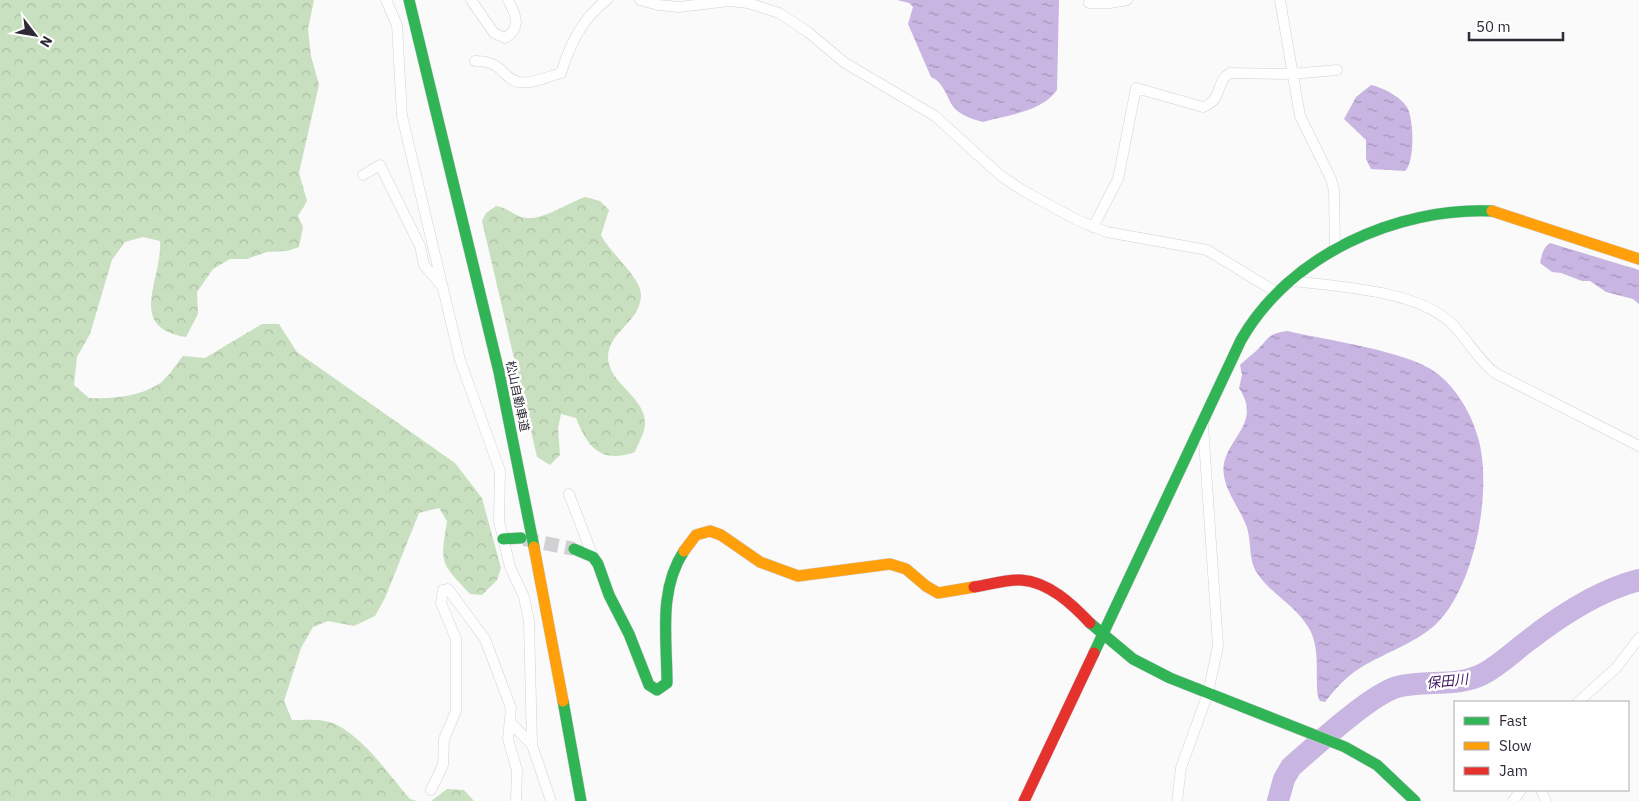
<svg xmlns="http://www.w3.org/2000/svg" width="1639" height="801" viewBox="0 0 1639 801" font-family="'IBM Plex Sans','Noto Sans JP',sans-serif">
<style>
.forest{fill:url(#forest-crowns)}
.water{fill:url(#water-ripples)}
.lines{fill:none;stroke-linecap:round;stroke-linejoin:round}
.river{stroke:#c9b5e2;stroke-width:22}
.secondary-tunnel{stroke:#d1d0d3;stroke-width:14;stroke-dasharray:14 7;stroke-linecap:butt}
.street-casing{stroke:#d3d0d7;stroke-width:11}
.fast-casing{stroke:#d3d0d7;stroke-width:12}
.slow-casing{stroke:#d3d0d7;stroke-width:12}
.jam-casing{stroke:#d3d0d7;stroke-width:12}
.street{stroke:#fefefe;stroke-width:10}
.fast{stroke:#30b455;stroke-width:11}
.slow{stroke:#ff9f0a;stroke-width:11}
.jam{stroke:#e5322d;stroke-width:11}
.labels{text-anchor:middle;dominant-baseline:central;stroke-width:5;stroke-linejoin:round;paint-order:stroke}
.street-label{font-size:12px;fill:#2e2935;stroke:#fff}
.water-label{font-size:14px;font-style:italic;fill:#3f1761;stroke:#fff}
</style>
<defs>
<pattern id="forest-crowns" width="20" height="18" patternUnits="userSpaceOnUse" patternTransform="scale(1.25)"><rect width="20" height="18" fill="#c8e0bf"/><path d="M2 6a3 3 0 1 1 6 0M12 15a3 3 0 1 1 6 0" fill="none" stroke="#acc0a5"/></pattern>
<pattern id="water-ripples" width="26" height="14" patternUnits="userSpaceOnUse" patternTransform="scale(1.25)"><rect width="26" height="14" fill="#c9b5e2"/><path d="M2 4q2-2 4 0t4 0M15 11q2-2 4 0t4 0" fill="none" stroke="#a493b8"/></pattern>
</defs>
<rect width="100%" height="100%" fill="#fafafa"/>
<!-- forest -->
<path class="forest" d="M0,0H314L308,29L311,56L319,85L299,173L307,201L298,216L303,227L299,247L287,251L267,252L247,259H230L213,269L197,292L198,314L186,337C125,327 163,279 160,241L143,237L125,242L112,260L90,334L77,357L74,385L89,398C112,399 137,397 157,385C167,380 176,364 183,356L205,358L262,324H279L297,352L455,463L482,498L501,568L497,580L482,595L470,594C440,562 440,565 447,521L439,508L419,513L385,598L375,616L354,626L328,621L313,627L301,648L284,701L292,720C306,720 324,718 337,725C368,742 387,773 410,799L417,801H0Z
M585,197L600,201L609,210L601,235C609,252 641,277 641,295C641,322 608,331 608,358C609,384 646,397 645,424C645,432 638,444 635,452C601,464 588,448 576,418L561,414L558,428L560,455L550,465L537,457L482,221L486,213L496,206C506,207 512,214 521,217C540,223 567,203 585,197Z
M447,789L464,790L474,801H431Z"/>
<!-- water -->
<path class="water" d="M897,0H1059L1057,90C1042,112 1007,115 983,122C974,120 957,114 952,105C946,95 943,82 931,77L908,24L913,7L909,3Z
M1371,85C1382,87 1401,97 1407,107C1414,119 1415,162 1405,171L1371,169L1366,159V140L1344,119L1356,97Z
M1550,243L1639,270V304L1633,299L1606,292L1590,281H1582L1561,273L1552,272L1540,263C1542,254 1543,248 1550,243Z
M1287,331C1325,340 1410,351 1438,374C1458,390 1473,417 1479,441C1492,492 1475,588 1435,625C1414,644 1384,653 1360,668C1346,677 1335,689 1325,702L1320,701L1318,697C1315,676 1320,652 1311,632C1298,606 1270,594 1257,573C1248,560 1252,540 1246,525C1240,509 1227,494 1224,476C1218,441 1265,427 1239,388L1242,375L1240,365C1245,360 1250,356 1255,352C1269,339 1266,334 1287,331Z"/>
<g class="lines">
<!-- river -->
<path class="river" d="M1278,801L1284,779L1291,767C1315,746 1370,695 1397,687C1425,679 1456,688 1483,674C1500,665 1514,651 1529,640C1561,615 1600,590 1639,580"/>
<!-- secondary-tunnel -->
<path class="secondary-tunnel" d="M524,539L574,549"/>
<defs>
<path id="street" d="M386,0L397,25L402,116L460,360L500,471L499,521L510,567L524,597L529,621L532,745L551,801
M471,0L494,33L505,38C522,28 516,15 508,0
M640,0L658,5L679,7L729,1L748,3L779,13L808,32L845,63L935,116L1000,175L1022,190L1077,220L1107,232L1207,250L1276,292
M1280,0L1300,116L1331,179L1334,191L1335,249
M1089,3H1110L1127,0
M475,61C504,61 502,79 519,82C531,85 549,76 561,73C570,45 582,18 607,0
M363,175L380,165L420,246L424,265L441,285
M1093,227L1118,179L1136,88L1203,107C1223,100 1215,82 1230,73L1292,74L1337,70
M1293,281C1340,287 1414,290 1450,322C1467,338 1477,359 1495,373L1639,446
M569,494L593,557
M1578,702L1616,668L1639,638
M510,722L532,745
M431,790L443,765L444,739L456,711V639L441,603L443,590L448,589L485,639L511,708L508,739L517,770L516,801
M1541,790L1546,801
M1177,801L1181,768L1208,693L1218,646L1203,425
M1513,801L1521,790"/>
<path id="fast" d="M409,0L499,372L534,547
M503,539L521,538
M574,549L593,557L598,564L609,595L629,634L649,685L657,690L667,683C667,639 658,590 684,551
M1090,623L1133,659L1170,678L1345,747L1377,765L1415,801
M1094,653L1241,340C1290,255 1396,207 1492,211
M563,701L581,801"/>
<path id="slow" d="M1492,211L1639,259
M534,547L563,701
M684,551L696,535L710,531L721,535L760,562L798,576L890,564L906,569L926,586L938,593L974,587"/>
<path id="jam" d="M974,587C989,585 1006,579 1021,580C1049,582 1072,604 1090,623
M1024,801L1094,653"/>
</defs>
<!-- street casing -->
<use href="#street" class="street-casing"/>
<!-- fast casing -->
<use href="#fast" class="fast-casing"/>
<!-- slow casing -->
<use href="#slow" class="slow-casing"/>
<!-- jam casing -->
<use href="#jam" class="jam-casing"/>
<!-- street -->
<use href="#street" class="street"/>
<!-- fast -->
<use href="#fast" class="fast"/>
<!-- slow -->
<use href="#slow" class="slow"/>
<!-- jam -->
<use href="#jam" class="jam"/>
</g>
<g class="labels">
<!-- street labels -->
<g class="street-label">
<text transform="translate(518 396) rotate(78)">松山自動車道</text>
</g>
<!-- water labels -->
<g class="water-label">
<text transform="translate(1447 681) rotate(-6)">保田川</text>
</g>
</g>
<!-- legend -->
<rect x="1454" y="701" width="175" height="90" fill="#ffffff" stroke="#aba9ae"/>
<rect x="1464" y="717" width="25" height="8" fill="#30b455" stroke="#aba9ae"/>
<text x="1499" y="726" font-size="15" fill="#2e2935">Fast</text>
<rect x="1464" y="742" width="25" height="8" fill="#ff9f0a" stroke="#aba9ae"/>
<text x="1499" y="751" font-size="15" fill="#2e2935">Slow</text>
<rect x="1464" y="767" width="25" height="8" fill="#e5322d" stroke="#aba9ae"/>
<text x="1499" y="776" font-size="15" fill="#2e2935">Jam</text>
<!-- north arrow -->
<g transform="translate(35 35) rotate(121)" stroke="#ffffff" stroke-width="4" paint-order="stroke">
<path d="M0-4L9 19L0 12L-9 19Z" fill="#2e2935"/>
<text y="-8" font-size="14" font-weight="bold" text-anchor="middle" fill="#2e2935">N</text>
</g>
<!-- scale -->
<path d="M1469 32v8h94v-8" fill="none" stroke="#2e2935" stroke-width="2.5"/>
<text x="1476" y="32" font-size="15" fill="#2e2935" stroke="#ffffff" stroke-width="4" paint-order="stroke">50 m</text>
</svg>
